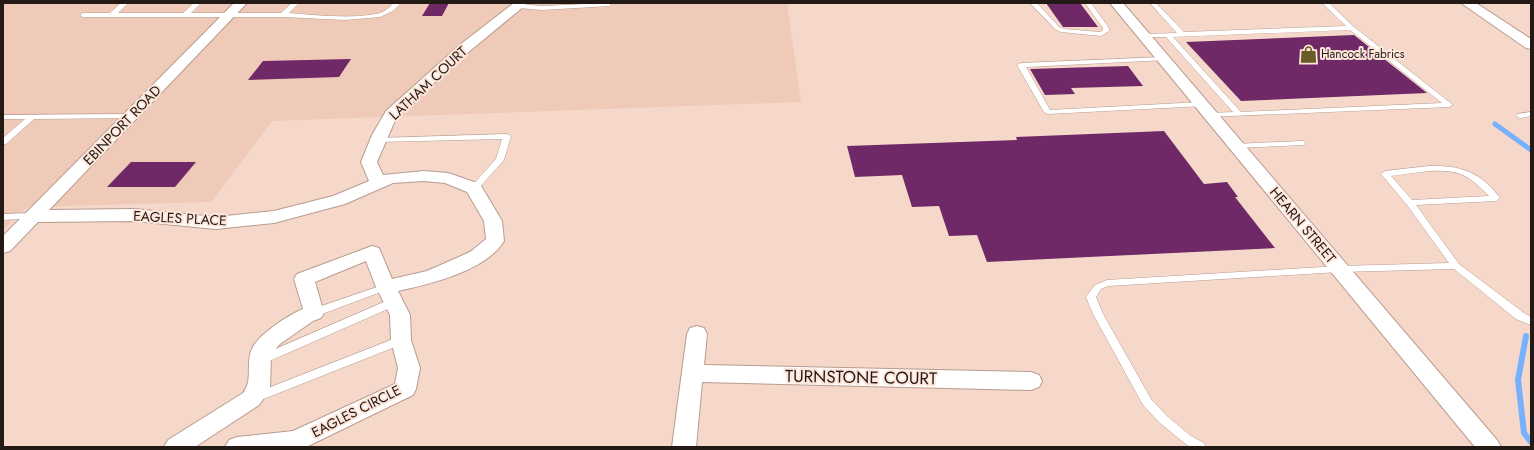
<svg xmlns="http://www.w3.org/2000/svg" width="1534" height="450" viewBox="0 0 1534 450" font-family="Jost,sans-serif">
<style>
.built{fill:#efcab8}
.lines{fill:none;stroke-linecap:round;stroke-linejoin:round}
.stream-far1{stroke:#77b0fd;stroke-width:5}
.stream{stroke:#77b0fd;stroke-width:6}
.building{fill:#6f2966}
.lane-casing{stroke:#b89c8f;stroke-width:1}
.street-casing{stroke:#b89c8f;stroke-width:2}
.lane{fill:#fff;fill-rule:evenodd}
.street{fill:#fff;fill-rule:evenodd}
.labels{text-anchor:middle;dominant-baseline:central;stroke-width:4;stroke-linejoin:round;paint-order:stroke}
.far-poi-label{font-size:12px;fill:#241a15;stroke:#fee6db;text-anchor:start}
.street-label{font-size:14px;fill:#241a15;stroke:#fee6db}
.near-street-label{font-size:17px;fill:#241a15;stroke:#fee6db}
</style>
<rect width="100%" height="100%" fill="#f5d8ca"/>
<!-- built -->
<path class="built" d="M3,3H787L801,102L272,121L211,202L28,207L3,230Z"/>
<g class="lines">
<!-- stream-far1 -->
<path class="stream-far1" d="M1495,124L1531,150"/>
<!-- stream -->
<path class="stream" d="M1526,336L1518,380L1524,433L1531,442"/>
</g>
<!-- building -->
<path class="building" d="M430,3H449L442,16H422Z
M1046,3H1080L1098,27H1063Z
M1354,35L1427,93L1241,101L1186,42Z
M351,59L339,77L248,80L263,61Z
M1128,66L1143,86L1071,88L1075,94L1045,95L1030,69Z
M1164,131L1204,184L1227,182L1238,197H1235L1275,248L987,262L977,235L949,236L939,206L912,207L902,175L855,177L847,146L1017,140L1016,137Z
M131,162H196L175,187H107Z"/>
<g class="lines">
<defs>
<path id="lane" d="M121,3H128L118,13H183L194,3H201L191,13H281L292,3H299L289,13C315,15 350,19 376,14C383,13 389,8 394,3H401L393,11L380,17L345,20L283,17H83L80,15L83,13H110Z
M608,3L611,5L610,6L542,10L519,8L516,6L519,4L542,6Z
M1030,3H1037L1059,27L1064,29L1100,32L1103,30V28L1085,3H1091L1109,28V31L1101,36L1061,32L1055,29Z
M1150,3H1156L1184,32L1346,26L1322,3H1329L1354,27L1453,105L1449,107L1208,117L1207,115L1211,113L1233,112L1166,37H1142L1141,36L1144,34L1177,33ZM1350,30L1442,103L1241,112L1173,37Z
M1164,57L1166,58V60L1026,67L1050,110L1201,102L1205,104L1204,106L1048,114L1044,112L1017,65L1021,63Z
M1531,112V116L1520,118L1516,116L1517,114Z
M131,114L135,116L134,118L34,119L6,144H3V138L25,119H3V115Z
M507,134L511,136L504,160L477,190L474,191L470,188L496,159L502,139L378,142L374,140L378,138Z
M1301,141H1304L1305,143L1304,145L1236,148L1232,146L1236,144Z
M1429,166C1461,165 1481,172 1500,198L1496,201L1416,205L1459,264L1524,313L1531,317V325L1516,319L1454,269L1339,272L1108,286L1101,289L1096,297L1103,314L1151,399L1167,416L1191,436L1204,443L1206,447H1190L1183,442L1159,422L1143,405L1093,314L1086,297L1095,285L1107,280L1339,266L1449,263L1407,205L1381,174L1385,171ZM1429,171C1460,170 1467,174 1489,196L1412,200L1391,176Z
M34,213L38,216L37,218L3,220V214Z
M386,284L389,285L391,287L389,289L314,317L310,316L309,313L310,310Z
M393,298L397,299L398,302L397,305L265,363L261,364L257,363L256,360L257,357Z
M401,336L405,337L406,340L405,343L261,400L257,402L253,400L251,397L253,394Z"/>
<path id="street" d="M234,3H247L49,210L134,209L216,217L274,211L333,196L369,181L361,162L372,135L386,111L461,44L514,3H528L471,50L397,116L377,162L383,175L424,171L448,173L480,184L502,221L504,241C486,271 430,284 398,291L410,315L411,340L420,368L416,389L413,395L306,447H225L229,440L237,437L293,431L395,384L398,368L391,340L390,315L376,287L366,261L315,282L324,313L321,318L313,321L280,344L271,354L270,389L259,405L195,447H164L168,440L243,393C253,381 246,365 251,351C256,336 288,315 303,309L294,279L297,274L372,246L379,248L392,279L427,271L470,252L486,239L484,221L467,192L445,183L424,181L393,183L345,204L274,223L216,229L134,221L38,222L10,251L3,253V236Z
M1110,3H1123L1497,440L1501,447H1475Z
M1461,3H1476L1531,39V49L1526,48Z
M697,326L704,328L707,334L704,365L1031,372L1039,375L1042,381L1039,387L1031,390L702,382L696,447H672L687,334L690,328Z"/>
</defs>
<!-- lane casing -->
<use href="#lane" class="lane-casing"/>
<!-- street casing -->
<use href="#street" class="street-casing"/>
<!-- lane -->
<use href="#lane" class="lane"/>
<!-- street -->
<use href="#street" class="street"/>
</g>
<!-- icons -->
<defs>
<symbol id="shop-bare" viewBox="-9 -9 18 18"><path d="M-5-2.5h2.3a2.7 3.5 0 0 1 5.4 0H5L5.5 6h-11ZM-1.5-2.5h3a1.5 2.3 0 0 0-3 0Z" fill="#695c29" stroke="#fee6db" stroke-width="2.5" paint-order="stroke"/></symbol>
</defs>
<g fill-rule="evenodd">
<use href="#shop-bare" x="1296" y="42" width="25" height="25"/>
</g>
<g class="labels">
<!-- far-poi labels -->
<g class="far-poi-label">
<text x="1321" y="54">Hancock Fabrics</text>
</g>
<!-- street labels -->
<g class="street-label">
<text transform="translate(428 83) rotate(-43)">LATHAM COURT</text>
<text transform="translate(122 125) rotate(-46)">EBINPORT ROAD</text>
<text transform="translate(180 218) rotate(3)">EAGLES PLACE</text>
<text transform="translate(1303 225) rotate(50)">HEARN STREET</text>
<text transform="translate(356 411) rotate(-27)">EAGLES CIRCLE</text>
</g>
<!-- near-street labels -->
<g class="near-street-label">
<text transform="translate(861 377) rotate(1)">TURNSTONE COURT</text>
</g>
</g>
<!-- border -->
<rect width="1534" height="450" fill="none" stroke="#241a15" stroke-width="8"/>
</svg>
